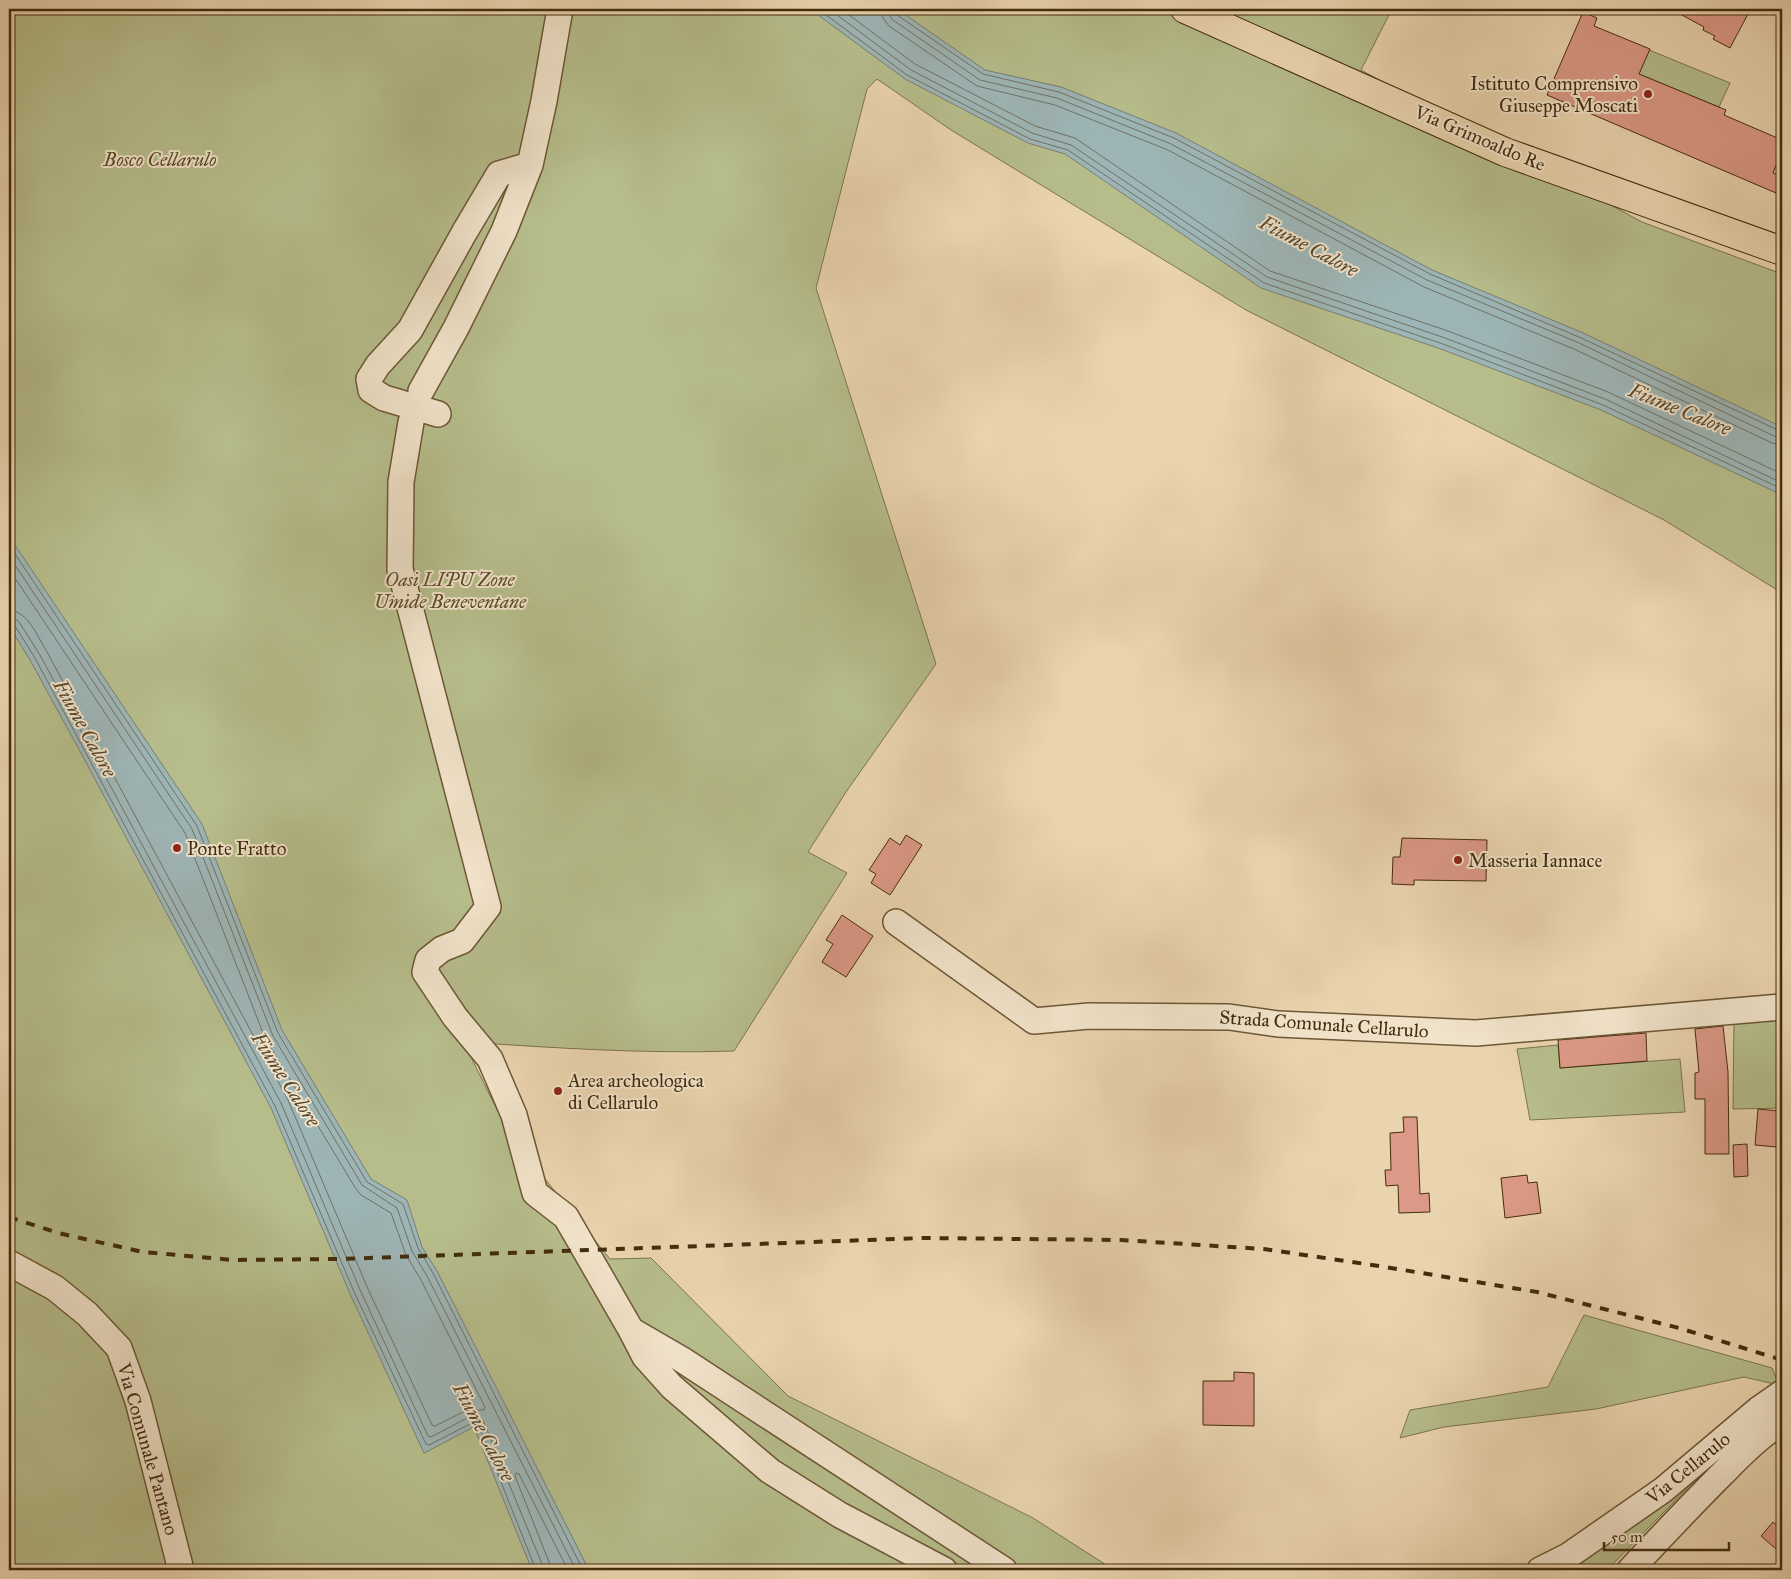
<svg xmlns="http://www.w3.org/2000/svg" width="1791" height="1579" viewBox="0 0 1791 1579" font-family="'IM FELL Great Primer',serif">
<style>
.green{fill:#b6bd8b;stroke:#7c754c}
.water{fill:#9db5b6;stroke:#797f72}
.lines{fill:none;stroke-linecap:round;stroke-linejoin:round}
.shore{stroke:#707162;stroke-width:1}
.building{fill:#dc9987;stroke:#432d0d}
.minor-casing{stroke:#6d5735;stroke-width:28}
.major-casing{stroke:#432d0d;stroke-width:30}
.minor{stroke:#f1e3ca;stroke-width:25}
.major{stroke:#ead4ae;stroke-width:28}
.rail{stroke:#432d0d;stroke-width:4;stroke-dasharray:9 9;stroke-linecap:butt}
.poi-dot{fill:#8f2418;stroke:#f1e3ca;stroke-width:2}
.labels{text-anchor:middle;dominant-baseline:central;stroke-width:4;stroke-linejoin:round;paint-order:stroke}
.poi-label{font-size:19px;fill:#432d0d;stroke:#f1e3ca;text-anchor:start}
.street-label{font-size:19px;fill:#432d0d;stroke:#f1e3ca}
.park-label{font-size:19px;font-style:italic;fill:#5a4a26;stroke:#f1e3ca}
.water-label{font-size:20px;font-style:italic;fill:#55482f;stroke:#f1e3ca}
</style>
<rect width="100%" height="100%" fill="#ead4ae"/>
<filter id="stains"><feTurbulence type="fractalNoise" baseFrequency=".004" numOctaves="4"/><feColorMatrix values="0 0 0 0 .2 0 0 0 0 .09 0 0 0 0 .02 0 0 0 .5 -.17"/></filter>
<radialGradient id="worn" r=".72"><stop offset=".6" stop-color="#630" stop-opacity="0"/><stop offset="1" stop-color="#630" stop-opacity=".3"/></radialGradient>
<!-- green -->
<path class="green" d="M9,9H1392L1361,70L1642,222L1782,274V593L1664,520L1246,310L951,130L877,79L867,89L816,288L936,664L846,792L808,852L847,873L734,1051C645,1054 556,1048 466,1042L467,1049L510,1136L610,1259L651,1258L788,1396L1033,1518L1114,1570H9Z
M1649,50L1730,83L1719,107L1639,74Z
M1782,1014V1108L1733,1109L1734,1017Z
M1558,1045L1560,1068L1680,1059L1685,1112L1530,1120L1517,1049Z
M1584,1315L1772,1368L1779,1385L1744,1377L1596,1409L1444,1427L1400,1438L1410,1410L1548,1387Z
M1710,1465L1607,1570H1555Z"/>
<!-- water -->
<path class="water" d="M810,9H897L985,70L1061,87L1176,133L1432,270L1581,332L1782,427V495L1601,410L1441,349L1261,288L1065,154L1028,143L905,79Z
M9,532L11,539L202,824L282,1030L371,1179L407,1200L422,1247L437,1271L589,1570H532L474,1427L424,1453L351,1296L271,1108L82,755L30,660L9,626Z"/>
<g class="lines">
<!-- shore -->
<path class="shore" d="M818,9L907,75L1030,139L1068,150L1264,283L1443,344L1603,405L1782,489
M829,9L911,70L1032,133L1071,145L1267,277L1445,338L1605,399L1782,483
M841,9L915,64L1035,126L1075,138L1270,271L1448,331L1608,392L1782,474
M881,9L883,18L889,26L977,86L1055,105L1168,150L1424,287L1574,349L1772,443L1782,445
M888,9L889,15L893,20L980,80L1057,98L1171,144L1427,280L1577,342L1776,437L1782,438
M895,9L897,15L983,74L1059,92L1174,138L1430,274L1579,337L1782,432
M9,545L197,826L278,1033L367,1182L403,1204L418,1248L433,1273L583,1570
M9,556L192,829L273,1036L362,1185L397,1208L412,1251L427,1276L576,1570
M9,569L185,833L265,1038L356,1189L361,1195L391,1213L406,1255L421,1280L485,1407L484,1410H467L435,1426L432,1425L368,1289L288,1100L46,650C37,636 28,611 9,610
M9,618H14L19,622L40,655L281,1103L361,1292L428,1436L431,1437L471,1416L478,1417L483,1420L542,1564L543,1570
M9,624L15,626L35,658L275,1106L355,1294L426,1444L429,1445L472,1423L478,1424L536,1570
M550,1570L549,1562L515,1476L516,1473L519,1474L568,1570"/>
</g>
<!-- building -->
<path class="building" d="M1671,9H1742L1749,12L1730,48L1713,39L1715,36L1703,30L1704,27Z
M1583,12L1597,18L1594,26L1650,49L1639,74L1726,110L1724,115L1782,140V150L1773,173L1782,177L1776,193L1547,95Z
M906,835L922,845L890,895L871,883L876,874L869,870L890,838L900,845Z
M1402,838L1487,840L1486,881L1414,880V885L1392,884L1393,857H1400Z
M842,915L873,936L846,977L822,962L833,944L826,940Z
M1723,1026L1728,1072L1729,1154H1705V1099H1695V1073L1699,1072L1695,1029Z
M1646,1033L1647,1061L1560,1068L1558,1040Z
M1758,1109L1779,1111L1777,1147L1755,1145Z
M1403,1117H1417L1420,1194L1429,1193L1430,1212L1399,1213L1398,1185L1386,1186L1385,1170H1391L1390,1133L1404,1132Z
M1747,1144L1748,1176L1734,1177L1733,1145Z
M1527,1175L1528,1183L1537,1182L1541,1213L1505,1218L1501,1178Z
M1234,1372L1254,1373V1426L1203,1425V1381H1234Z
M1773,1522L1782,1530V1554L1761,1536Z"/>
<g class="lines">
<defs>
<path id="minor" d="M421,391L456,328L504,231L530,165L544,101L560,9
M438,414L384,398L371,390L369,379L378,365L410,330L464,233L499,174L530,165
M411,422L401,482L400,569L488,907L462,941L442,949L428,960L425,972L455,1017L490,1059L514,1115L535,1193L566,1217L631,1330L681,1359L1004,1570
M896,922L1034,1021L1089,1016L1229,1017L1278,1024L1476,1033L1782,1007
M9,1263L55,1288L87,1314L119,1348L138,1401L181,1570
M631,1330L645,1357L672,1387L770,1471L840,1515L944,1570
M1540,1570L1568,1556L1663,1490L1759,1409L1782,1393
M1630,1570C1660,1538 1690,1506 1721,1475C1740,1456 1759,1436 1782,1422"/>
<path id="major" d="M1185,9L1505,152L1782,251"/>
</defs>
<!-- minor casing -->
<use href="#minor" class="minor-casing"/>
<!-- major casing -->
<use href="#major" class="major-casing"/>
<!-- minor -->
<use href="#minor" class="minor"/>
<!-- major -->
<use href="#major" class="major"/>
<!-- rail -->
<path class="rail" d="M9,1217L58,1233L143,1252L233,1260L340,1259L923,1238L1121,1240L1264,1249L1379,1266L1537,1292L1679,1328L1782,1360"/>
</g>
<!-- markers -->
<g class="poi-dot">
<circle cx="1648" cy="94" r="5"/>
<circle cx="177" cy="848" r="5"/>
<circle cx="1458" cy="860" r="5"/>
<circle cx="558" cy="1091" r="5"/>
</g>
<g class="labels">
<!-- poi labels -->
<g class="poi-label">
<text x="1638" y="83" text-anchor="end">Istituto Comprensivo<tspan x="1638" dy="22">Giuseppe Moscati</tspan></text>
<text x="187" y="848">Ponte Fratto</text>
<text x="1468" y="860">Masseria Iannace</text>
<text x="568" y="1080">Area archeologica<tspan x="568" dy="22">di Cellarulo</tspan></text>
</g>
<!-- street labels -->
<g class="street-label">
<text transform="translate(1480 138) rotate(23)">Via Grimoaldo Re</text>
<text transform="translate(1324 1024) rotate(4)">Strada Comunale Cellarulo</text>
<text transform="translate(148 1449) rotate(74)">Via Comunale Pantano</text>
<text transform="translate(1688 1468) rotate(-39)">Via Cellarulo</text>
</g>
<!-- park labels -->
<g class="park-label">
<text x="160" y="159">Bosco Cellarulo</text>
<text x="450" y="579">Oasi LIPU Zone<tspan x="450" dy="22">Umide Beneventane</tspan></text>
</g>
<!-- water labels -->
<g class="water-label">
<text transform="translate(1309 246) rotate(28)">Fiume Calore</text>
<text transform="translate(1680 409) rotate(22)">Fiume Calore</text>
<text transform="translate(85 728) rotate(61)">Fiume Calore</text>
<text transform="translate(286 1079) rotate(57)">Fiume Calore</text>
<text transform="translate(484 1432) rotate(62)">Fiume Calore</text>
</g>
</g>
<!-- margin -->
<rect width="1791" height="1579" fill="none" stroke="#ead4ae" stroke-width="30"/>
<rect x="10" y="10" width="1771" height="1559" fill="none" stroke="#432d0d" stroke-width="2.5"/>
<rect x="15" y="15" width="1761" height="1549" fill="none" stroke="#432d0d"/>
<!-- scale -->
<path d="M1604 1542v8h125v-8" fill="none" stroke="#432d0d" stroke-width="2.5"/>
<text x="1611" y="1542" font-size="15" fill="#432d0d" stroke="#f1e3ca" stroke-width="4" paint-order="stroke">50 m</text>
<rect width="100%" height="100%" filter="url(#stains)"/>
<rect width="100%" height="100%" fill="url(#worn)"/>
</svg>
